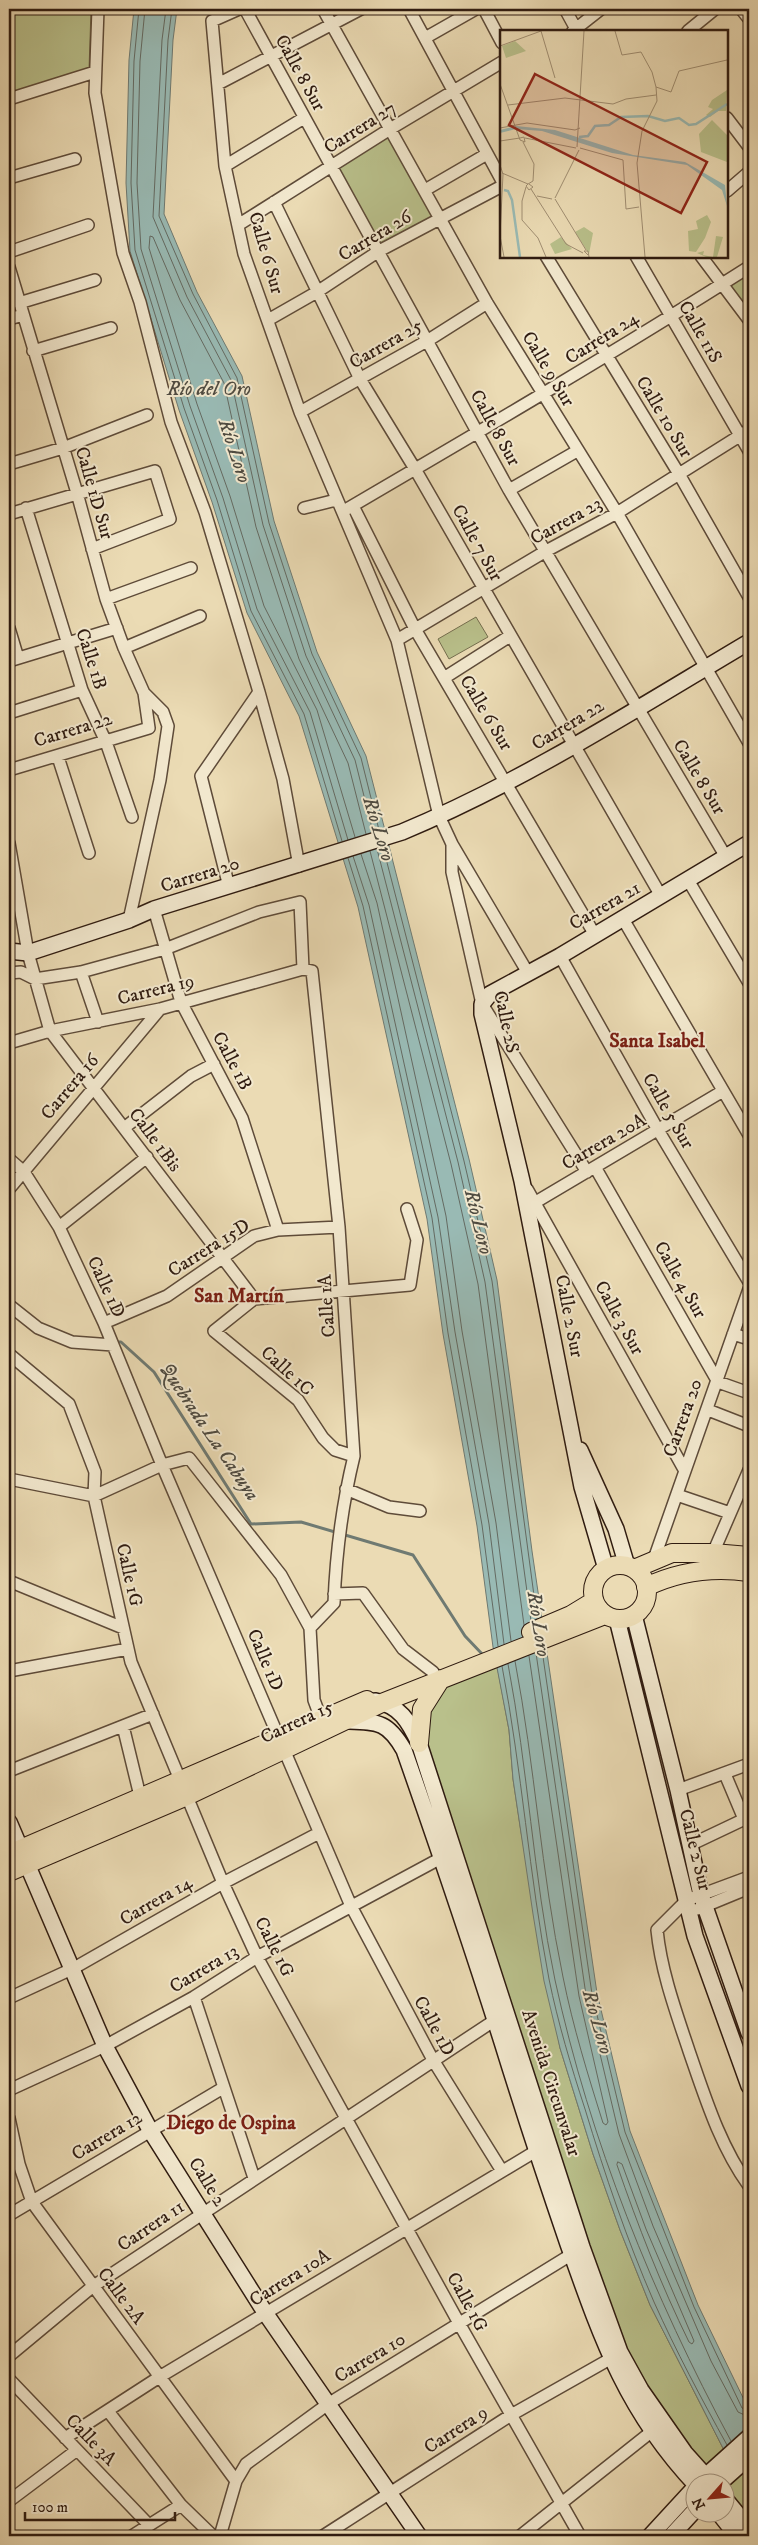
<svg xmlns="http://www.w3.org/2000/svg" width="758" height="2545" viewBox="0 0 758 2545" font-family="'IM FELL DW Pica',serif">
<style>
.green{fill:#b9c08b;stroke:#746e4e}
.water{fill:#99bab4;stroke:#6f7a72}
.lines{fill:none;stroke-linecap:round;stroke-linejoin:round}
.shore{stroke:#646a62;stroke-width:1}
.stream{stroke:#6f7a72;stroke-width:3}
.street-casing{stroke:#5e4b39;stroke-width:14}
.secondary-casing{stroke:#2f1b10;stroke-width:18}
.primary-casing{stroke:#2f1b10;stroke-width:20}
.street{stroke:#f2e8ce;stroke-width:11}
.secondary{stroke:#f2e8ce;stroke-width:15}
.primary{stroke:#ebdbb4;stroke-width:18}
.labels{text-anchor:middle;dominant-baseline:central;stroke-width:4;stroke-linejoin:round;paint-order:stroke}
.street-label{font-size:19px;fill:#2f1b10;stroke:#f2e8ce}
.water-label{font-size:20px;font-style:italic;fill:#4f4b41;stroke:#f2e8ce}
.neighbourhood-label{font-size:20px;font-weight:bold;fill:#7a1f14;stroke:#f2e8ce}
.inset-river{fill:none;stroke:#99bab4;stroke-width:2.5}
.inset-road{fill:none;stroke:#a08e72;stroke-width:1}
.view{fill:#8f2418;fill-opacity:0.15;stroke:#8f2418;stroke-width:2.5}
.inset-edge{fill:none;stroke:#2f1b10;stroke-width:2.5}
</style>
<rect width="100%" height="100%" fill="#ebdbb4"/>
<filter id="stains"><feTurbulence type="fractalNoise" baseFrequency=".004" numOctaves="4"/><feColorMatrix values="0 0 0 0 .2 0 0 0 0 .09 0 0 0 0 .02 0 0 0 .5 -.17"/></filter>
<radialGradient id="worn" r=".72"><stop offset=".6" stop-color="#630" stop-opacity="0"/><stop offset="1" stop-color="#630" stop-opacity=".3"/></radialGradient>
<!-- green -->
<path class="green" d="M9,9H91L89,69L9,94Z
M390,129L440,219L379,251L332,166Z
M749,274V314L728,287Z
M476,617L488,637L449,659L438,639Z
M496,1660L509,1730L513,1779L521,1832L560,2048L593,2154L620,2230L650,2305L727,2456L706,2475L620,2352L419,1723L433,1688Z
M737,2468L749,2482V2528C729,2504 714,2497 737,2468Z"/>
<!-- water -->
<path class="water" d="M134,9H177L173,40L164,214L197,292L242,376L274,521L317,652L366,756L469,1159L497,1280L532,1551L597,1993L630,2131L698,2305L749,2410V2482L727,2456L650,2305L620,2230L593,2154L560,2048L544,1981L533,1914L513,1779L509,1730L493,1647L477,1526L443,1334L427,1219L358,907L299,716L247,613L212,502L179,410L130,251L126,183L129,60Z"/>
<g class="lines">
<!-- shore -->
<path class="shore" d="M139,9L134,61L131,183L135,250L184,408L217,500L251,611L304,714L342,841
M145,9L140,61L137,183L141,249L190,406L223,498L257,609L310,712L348,840
M166,9L162,40L153,217L187,297L231,380L263,525L306,656L355,760L373,832
M172,9L168,40L159,216L193,294L237,378L269,523L312,654L361,758L379,830
M355,837L317,710L264,606L230,496L197,404L149,248L150,236L153,237L180,300L224,383L256,527L299,659L348,763L366,834
M383,847L464,1161L492,1281L537,1618
M377,849L458,1162L485,1282L531,1621
M370,851L451,1164L478,1284L524,1625
M361,854L377,903L446,1216L462,1331L496,1523L511,1641
M353,856L369,905L438,1217L455,1332L489,1524L504,1644
M348,858L363,906L432,1218L448,1333L482,1525L498,1646
M542,1650L592,1994L625,2132L694,2307L742,2408L749,2411
M536,1653L586,1995L619,2134L653,2226L711,2361L738,2412L749,2417
M515,1661C535,1766 541,1872 563,1977C573,2027 588,2075 603,2123L606,2125L608,2122L579,1996L529,1656
M508,1664C528,1768 533,1875 555,1980C590,2141 653,2296 731,2441
M502,1666C522,1770 529,1875 549,1979C558,2023 571,2066 585,2109C605,2175 627,2240 654,2302C676,2351 701,2398 727,2445
M618,2162L622,2164L646,2229L694,2341L692,2344L689,2342C661,2285 638,2226 617,2165Z"/>
<!-- stream -->
<path class="stream" d="M115,1342H121L154,1372L251,1524L301,1522L413,1555L465,1636L484,1656"/>
<defs>
<path id="street" d="M98,9L95,93L123,253L140,302L171,422L205,512L259,692L283,779L299,866
M239,9L212,21L225,166L244,254L300,412L397,640L439,816L452,844L528,973
M245,9L509,490L726,857
M323,9L487,303L617,513L749,743
M409,9L502,181
M484,9L502,43
M565,9L576,29
M741,9L749,19
M573,31L601,9
M688,31L715,9
M425,38L476,9
M218,84L361,9
M9,99L95,72
M727,118L749,147
M225,166L304,118
M9,178L75,159
M425,190L487,154
M727,191L749,172
M274,202L360,379L415,469L661,896
M238,225L390,129L502,62
M9,252L88,225
M546,256L679,474L749,597
M636,256L749,451
M701,256L749,320
M9,267L77,493L106,599L124,648L144,693L149,728L9,770
M19,303L95,280
M9,319L23,315
M268,320L317,292L379,251L502,186
M33,351L111,328
M300,412L427,341L487,303
M9,464L63,448L147,415
M509,490L577,451
M353,506L415,629L595,935
M26,508L82,690L106,742L132,817
M304,508L336,500
M347,509C482,430 617,351 749,267
M9,514L155,471L170,519L92,549
M106,599L191,568
M9,628L18,658
M397,640L546,551L617,513L749,430
M124,648L200,616
M9,661L117,628
M444,678L510,636
M9,713L82,690
M58,757L89,853
M9,843L28,953L50,1031L254,1299
M452,845V872L482,1004L587,1172
M688,880L749,983
M229,887L201,776L259,692
M154,909L181,1002L242,1118L278,1230
M623,919L749,1135
M129,920L160,780L168,726L163,712L144,693
M560,956L658,1130L749,1282
M81,972L98,1022
M9,973L21,972L35,979L81,972L165,949L259,912L300,902L303,969
M9,1043L50,1031L160,1009L303,969L312,971L339,1227L354,1456C342,1505 336,1553 334,1603L310,1628
M124,1128L191,1076L214,1064
M9,1159L24,1172L59,1227L104,1323L162,1465L351,1906L433,2060L502,2171
M595,1167L718,1382L749,1393
M9,1189L160,1009
M527,1189L685,1471
M529,1206L723,1091
M59,1227L147,1157
M254,1299L214,1331L298,1400L323,1438L335,1450L354,1456
M254,1299L410,1285L417,1240L407,1209
M9,1305L38,1328L72,1342L113,1345
M104,1323L167,1296L254,1236L278,1230L339,1227
M733,1334L749,1339
M9,1354L69,1404L95,1472L94,1496L131,1662L223,1883L257,1957L460,2325L580,2536
M708,1410L749,1426
M9,1479L94,1496L162,1465L189,1458L281,1575L310,1628L314,1700L321,1719
M346,1489L389,1507L420,1511
M677,1495L730,1513
M713,1553L749,1470
M654,1559L749,1289
M9,1581L123,1628
M334,1594L363,1593L403,1649L433,1672
M9,1671L128,1649
M123,1726L140,1796
M9,1771L153,1714
M725,1774L744,1819
M678,1790L749,1764
M690,1845L749,1817
M749,1877L687,1900L657,1930C661,1971 676,2012 689,2051C705,2097 720,2146 749,2186
M698,1909L749,1888
M194,1997L254,2178
M9,1998L74,1968L223,1883L319,1833
M9,2090L105,2046L194,1997L257,1957L441,1858
M9,2118L19,2164L32,2202L236,2481
M9,2215L223,2088
M9,2356L92,2287L495,2020
M9,2379L149,2525
M108,2411L181,2505L213,2536
M65,2438L161,2376L536,2151
M9,2501L77,2450
M132,2536L181,2505
M220,2536L236,2481L246,2464L328,2404L577,2251
M323,2536L511,2415L610,2359
M520,2536L651,2432"/>
<path id="secondary" d="M9,951L28,953L129,920L154,909L402,832C524,781 636,709 749,642
M580,1450L616,1529L627,1566
M606,1569L582,1487L522,1181L482,1014V1004L490,994L560,956L749,843
M634,1615L678,1790L701,1895L749,2033
M617,1619L695,1936L749,2086
M375,1701C400,1705 409,1722 419,1743L582,2247L620,2352L641,2390L685,2453L711,2482
M348,1721C379,1722 388,1722 404,1750C438,1847 471,1944 502,2042C523,2110 545,2177 568,2244C601,2337 626,2411 696,2485
M9,1822L105,2046L150,2130L266,2314L419,2536
M700,2481L749,2437
M721,2482L749,2457
M726,2500L749,2528
M718,2512L737,2536
M650,2536L696,2486
M671,2536L696,2509"/>
<path id="primary" d="M593 1592a27 27 0 1 1 54 0a27 27 0 1 1-54 0Z
M634,1569L672,1553H713L749,1556
M646,1587C679,1571 714,1567 749,1572
M531,1632L571,1615L594,1601
M419,1743L422,1709L441,1679
M9,1854L367,1700
M9,1872L187,1796L384,1702L605,1615"/>
</defs>
<!-- street casing -->
<use href="#street" class="street-casing"/>
<!-- secondary casing -->
<use href="#secondary" class="secondary-casing"/>
<!-- primary casing -->
<use href="#primary" class="primary-casing"/>
<!-- street -->
<use href="#street" class="street"/>
<!-- secondary -->
<use href="#secondary" class="secondary"/>
<!-- primary -->
<use href="#primary" class="primary"/>
</g>
<g class="labels">
<!-- street labels -->
<g class="street-label">
<text transform="translate(300 73) rotate(61)">Calle 8 Sur</text>
<text transform="translate(360 128) rotate(-32)">Carrera 27</text>
<text transform="translate(375 236) rotate(-31)">Carrera 26</text>
<text transform="translate(266 253) rotate(74)">Calle 6 Sur</text>
<text transform="translate(700 332) rotate(60)">Calle 11S</text>
<text transform="translate(602 338) rotate(-32)">Carrera 24</text>
<text transform="translate(386 344) rotate(-30)">Carrera 25</text>
<text transform="translate(548 369) rotate(59)">Calle 9 Sur</text>
<text transform="translate(664 417) rotate(59)">Calle 10 Sur</text>
<text transform="translate(495 428) rotate(61)">Calle 8 Sur</text>
<text transform="translate(94 493) rotate(74)">Calle 1D Sur</text>
<text transform="translate(566 521) rotate(-29)">Carrera 23</text>
<text transform="translate(477 543) rotate(61)">Calle 7 Sur</text>
<text transform="translate(91 659) rotate(72)">Calle 1B</text>
<text transform="translate(486 713) rotate(59)">Calle 6 Sur</text>
<text transform="translate(568 725) rotate(-31)">Carrera 22</text>
<text transform="translate(73 730) rotate(-17)">Carrera 22</text>
<text transform="translate(699 777) rotate(59)">Calle 8 Sur</text>
<text transform="translate(200 875) rotate(-17)">Carrera 20</text>
<text transform="translate(605 906) rotate(-30)">Carrera 21</text>
<text transform="translate(156 990) rotate(-14)">Carrera 19</text>
<text transform="translate(506 1022) rotate(78)">Calle 2S</text>
<text transform="translate(232 1061) rotate(62)">Calle 1B</text>
<text transform="translate(70 1087) rotate(-50)">Carrera 16</text>
<text transform="translate(668 1111) rotate(60)">Calle 5 Sur</text>
<text transform="translate(155 1140) rotate(53)">Calle 1Bis</text>
<text transform="translate(604 1142) rotate(-30)">Carrera 20A</text>
<text transform="translate(209 1248) rotate(-32)">Carrera 15D</text>
<text transform="translate(680 1280) rotate(60)">Calle 4 Sur</text>
<text transform="translate(106 1287) rotate(65)">Calle 1D</text>
<text transform="translate(327 1306) rotate(-94)">Calle 1A</text>
<text transform="translate(569 1316) rotate(79)">Calle 2 Sur</text>
<text transform="translate(619 1318) rotate(61)">Calle 3 Sur</text>
<text transform="translate(287 1371) rotate(42)">Calle 1C</text>
<text transform="translate(683 1418) rotate(-70)">Carrera 20</text>
<text transform="translate(129 1575) rotate(77)">Calle 1G</text>
<text transform="translate(265 1660) rotate(67)">Calle 1D</text>
<text transform="translate(297 1722) rotate(-25)">Carrera 15</text>
<text transform="translate(695 1850) rotate(76)">Calle 2 Sur</text>
<text transform="translate(156 1901) rotate(-30)">Carrera 14</text>
<text transform="translate(274 1947) rotate(63)">Calle 1G</text>
<text transform="translate(204 1969) rotate(-31)">Carrera 13</text>
<text transform="translate(434 2026) rotate(61)">Calle 1D</text>
<text transform="translate(551 2083) rotate(72)">Avenida Circunvalar</text>
<text transform="translate(107 2136) rotate(-31)">Carrera 12</text>
<text transform="translate(207 2182) rotate(58)">Calle 2</text>
<text transform="translate(151 2226) rotate(-34)">Carrera 11</text>
<text transform="translate(290 2278) rotate(-32)">Carrera 10A</text>
<text transform="translate(121 2296) rotate(53)">Calle 2A</text>
<text transform="translate(467 2302) rotate(61)">Calle 1G</text>
<text transform="translate(370 2358) rotate(-31)">Carrera 10</text>
<text transform="translate(456 2430) rotate(-33)">Carrera 9</text>
<text transform="translate(91 2440) rotate(46)">Calle 3A</text>
</g>
<!-- water labels -->
<g class="water-label">
<text x="209" y="389">Río del Oro</text>
<text transform="translate(234 451) rotate(72)">Río Loro</text>
<text transform="translate(378 829) rotate(73)">Río Loro</text>
<text transform="translate(478 1222) rotate(76)">Río Loro</text>
<text transform="translate(209 1432) rotate(56)">Quebrada La Cabuya</text>
<text transform="translate(538 1624) rotate(81)">Río Loro</text>
<text transform="translate(597 2022) rotate(74)">Río Loro</text>
</g>
<!-- neighbourhood labels -->
<g class="neighbourhood-label">
<text x="657" y="1041">Santa Isabel</text>
<text x="239" y="1296">San Martín</text>
<text x="231" y="2123">Diego de Ospina</text>
</g>
</g>
<!-- overview -->
<g transform="translate(500 30)">
<rect width="228" height="228" fill="#ebdbb4"/>
<path d="M15,11L26,21L6,28L2,16ZM227,60L226,81H218L210,87L206,85L213,79L208,77L212,70ZM212,90L227,105V132L201,122L199,104ZM207,185L211,192L205,208L196,222L189,221L188,201L198,199L196,191ZM84,197L93,203L89,224L75,202ZM216,206L223,207L217,227H206L197,223L204,221L203,225L213,227ZM61,207L72,219L55,224L50,214Z" fill="#b9c08b"/>
<path d="M16,96L55,100L133,125L185,132L225,155L227,176L222,160L187,135L112,123L42,101L16,99L0,103V100Z" fill="#99bab4"/>
<path class="inset-river" d="M79,107L88,106L95,96L109,95L121,87L148,86L165,91L179,88L189,95L196,94L227,74M4,160L8,161L12,170L20,227"/>
<path class="inset-road" d="M115,1L122,25L141,22L152,42L156,57L157,71L142,101L137,133L145,227M0,16L41,1L55,48M0,54L20,110L25,112L24,107L20,108M156,57L171,62L179,41L227,30M8,75L65,68L113,74L126,69L156,65M0,98L27,93L75,100L80,98M25,108L76,118M0,111L20,108M23,112L34,134L33,151L28,154L26,156L29,160L33,157L29,154M77,117L84,1M80,118L123,130L126,179L139,177M0,135L3,144L0,206L4,227M2,143L28,154M26,157L22,171V190L38,208L46,227M31,159L66,214L83,223M37,166L52,169M55,168L79,120M55,169L86,220M88,225L84,221H88L89,227"/>
<path class="view" d="M35,44L207,132L181,183L9,95Z"/>
<rect width="228" height="228" class="inset-edge"/>
</g>
<!-- margin -->
<rect width="758" height="2545" fill="none" stroke="#ebdbb4" stroke-width="30"/>
<rect x="10" y="10" width="738" height="2525" fill="none" stroke="#2f1b10" stroke-width="2.5"/>
<rect x="15" y="15" width="728" height="2515" fill="none" stroke="#2f1b10"/>
<!-- north arrow -->
<g transform="translate(710 2498) rotate(243)"><circle r="24" fill="#f2e8ce" stroke="#a49682"/>
<path d="M0-4L9 19L0 12L-9 19Z" fill="#8f2418"/>
<text y="-8" font-size="14" font-weight="bold" text-anchor="middle" fill="#2f1b10">N</text>
</g>
<!-- scale -->
<path d="M25 2512v8h150v-8" fill="none" stroke="#2f1b10" stroke-width="2.5"/>
<text x="32" y="2512" font-size="15" fill="#2f1b10" stroke="#f2e8ce" stroke-width="4" paint-order="stroke">100 m</text>
<rect width="100%" height="100%" filter="url(#stains)"/>
<rect width="100%" height="100%" fill="url(#worn)"/>
</svg>
